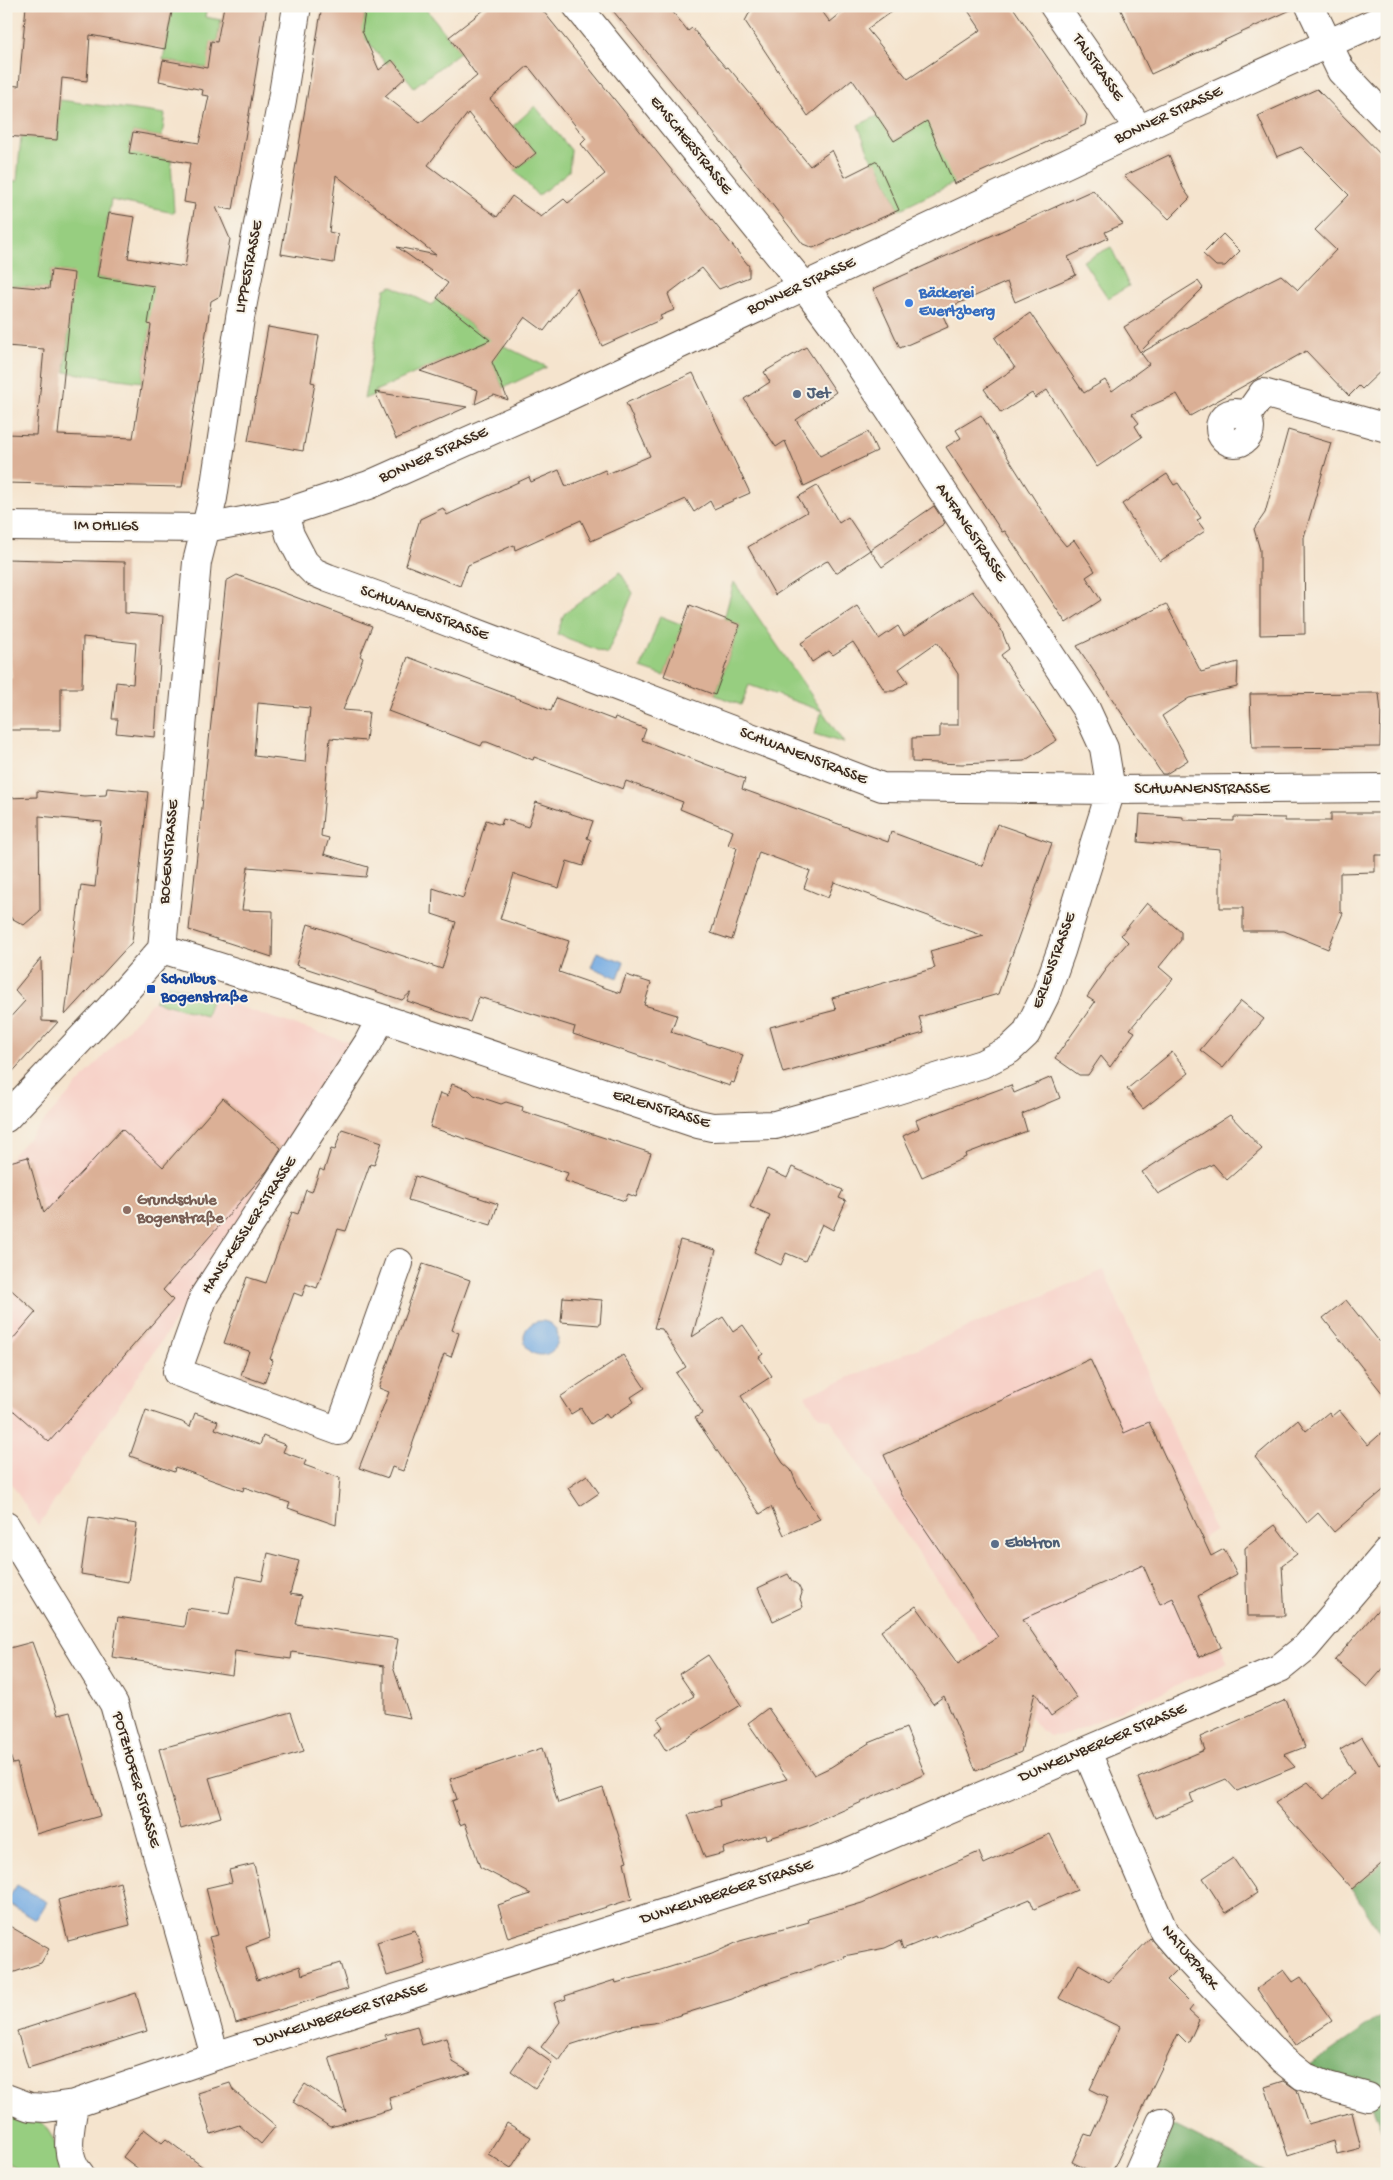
<svg xmlns="http://www.w3.org/2000/svg" width="1393" height="2180" viewBox="0 0 1393 2180" font-family="'Gochi Hand',sans-serif">
<style>
.built{fill:#f7d1c8}
.green{fill:#97ce80;stroke:#697c4f}
.forest{fill:#79b16e;stroke:#5a6e46}
.water{fill:#73aae2;stroke:#576a80}
.building{fill:#dbb096;fill-rule:evenodd}
.lines{fill:none;stroke-linecap:round;stroke-linejoin:round}
.minor-casing{stroke:#574638;stroke-width:30}
.secondary-casing{stroke:#574638;stroke-width:30}
.minor{stroke:#fff;stroke-width:28}
.secondary{stroke:#fff;stroke-width:28}
.rail-casing{stroke:#3b2a1e;stroke-width:5.5}
.rail{stroke:#f7f3e8;stroke-width:4;stroke-dasharray:11;stroke-linecap:butt}
.shop-dot{fill:#3f7fe0;stroke:#f7f3e8;stroke-width:2}
.service-dot{fill:#5c6f8a;stroke:#f7f3e8;stroke-width:2}
.transit-dot{fill:#1a4fb4;stroke:#f7f3e8;stroke-width:2}
.education-dot{fill:#8d6e63;stroke:#f7f3e8;stroke-width:2}
.labels{text-anchor:middle;dominant-baseline:central;stroke-width:4;stroke-linejoin:round;paint-order:stroke}
.street-label{font-size:16px;fill:#3b2a1e;stroke:#f7f3e8}
.shop-label{font-size:16px;font-weight:bold;fill:#366cbe;stroke:#f7f3e8;text-anchor:start}
.service-label{font-size:16px;font-weight:bold;fill:#4e5e75;stroke:#f7f3e8;text-anchor:start}
.transit-label{font-size:16px;font-weight:bold;fill:#164399;stroke:#f7f3e8;text-anchor:start}
.education-label{font-size:16px;font-weight:bold;fill:#785e54;stroke:#f7f3e8;text-anchor:start}
</style>
<rect width="100%" height="100%" fill="#f7f3e8"/>
<filter id="ink" filterUnits="userSpaceOnUse"><feTurbulence type="fractalNoise" baseFrequency=".02" numOctaves="2"/><feDisplacementMap in="SourceGraphic" scale="10" xChannelSelector="R" yChannelSelector="G"/><feConvolveMatrix kernelMatrix="1 2 1 2 8 2 1 2 1" color-interpolation-filters="sRGB"/></filter>
<filter id="wash" filterUnits="userSpaceOnUse"><feTurbulence type="fractalNoise" baseFrequency=".0096" numOctaves="4" result="noise"/><feDisplacementMap in="SourceGraphic" scale="20" xChannelSelector="R" yChannelSelector="G"/><feGaussianBlur stdDeviation="1.12" result="paint"/><feColorMatrix in="noise" values="0 0 0 0 0 0 0 0 0 0 0 0 0 0 0 0 0 1.4 0 .05"/><feComposite in="paint" operator="in"/></filter>
<g filter="url(#wash)">
<rect width="100%" height="100%" fill="#f5e4ce"/>
<!-- built -->
<path class="built" d="M169,984L354,1044L186,1304L38,1526L6,1475V1163Z
M1104,1270L1215,1531L1178,1550L1228,1663L1065,1735L1050,1736L1041,1731L1034,1722L864,1473L831,1420L819,1416L805,1396Z"/>
<!-- green -->
<path class="green" d="M143,6H207L205,17L221,20L217,42H211L209,57L213,69L163,60L171,16Z
M366,6H424L460,52L414,87L392,60L386,64L366,39L356,33L364,20Z
M923,69L954,183L899,210L880,167L875,169L858,125L886,112L884,125L894,141L913,130Z
M60,100L165,114L162,137L133,132L129,152L171,160L174,213L111,200L97,277L157,286L142,382L65,372L73,273L51,270L49,289L6,285V181H17L21,137L57,140Z
M535,106L571,150L569,171L538,196L515,170L536,153L513,126Z
M1111,247L1129,286L1108,298L1083,261Z
M392,286L432,305L437,298L486,337L547,367L503,388L483,343L375,391L376,394L364,399L385,289Z
M620,572L633,593L607,654L557,634L564,614Z
M734,582L844,743L814,734L822,711L749,685L741,705L715,695L740,625L724,619Z
M660,616L683,625L664,676L641,668Z
M169,984L212,997L206,1016L154,1001Z
M6,2112L44,2124L54,2140L64,2174H26L6,2162Z"/>
<!-- forest -->
<path class="forest" d="M1387,1859V1944L1352,1889Z
M1387,2012V2145L1373,2108L1309,2066Z
M1173,2125L1271,2174H1153Z"/>
<!-- water -->
<path class="water" d="M597,952L624,962L618,978L591,967Z
M524 1338a17 17 0 1 1 34 0a17 17 0 1 1-34 0Z
M17,1885L47,1902L36,1920L6,1902Z"/>
<g id="blocks">
<!-- building -->
<path class="building" d="M26,6H173L165,49L90,35L87,81L62,78L57,140L6,136V85L19,86Z
M224,6H267L233,210L216,207L230,239L220,296L211,301L182,487L6,483V434L36,435L44,349L6,346V285L49,289L51,270L74,273L58,435L133,438L151,325L148,324L154,286L97,277L109,213L135,217L128,258L185,267L195,204L184,202L190,163L129,153L133,132L199,143L209,96L202,95L203,90L159,81L163,60L207,68L211,41L217,42Z
M322,6H366L362,31L379,70L392,60L406,77L385,96L420,123L477,76L449,37L489,6H539L749,266V277L719,289L702,268L668,294L674,310L660,316L662,319L602,346L577,288L544,331L525,317L492,362L508,400L494,395L475,404L478,390L420,371L490,340L437,298L448,283L397,247L436,255L336,175L329,232L338,234L334,263L281,254ZM528,66L586,139L581,144L605,174L568,203L564,199L541,217L512,196L497,217L428,165L468,113L515,170L536,153L490,99Z
M609,6H668L688,31L692,28L726,68L728,67L810,166L832,150L845,177L877,161L899,210L813,248L803,244L764,194Z
M753,6H818L830,22L850,6H899L867,29L908,79L981,30L965,6H1012L1087,115L1085,125L954,184L927,121L894,141L852,79L808,116L745,21Z
M1119,6H1295V8L1151,74Z
M1317,89L1387,161V365L1362,389L1359,386L1349,396L1306,351L1190,416L1177,394L1132,414L1139,423L1135,426L1142,437L1097,467L1047,390L1035,398L1032,393L1001,413L984,389L1015,368L995,338L1030,313L1084,393L1105,380L1112,391L1149,364L1141,353L1269,281L1281,275L1298,290L1336,250L1315,230L1349,195L1301,147L1277,157L1258,116Z
M1169,155L1183,188L1190,198L1169,219L1124,176Z
M1093,190L1123,224L1105,232L1108,238L1068,257L1076,275L1015,302L1007,282L941,311L948,327L900,348L873,289Z
M1223,234L1240,251L1225,266H1216L1203,254Z
M1198,281L1203,288L1140,352L1124,327Z
M268,327L319,336L311,382L315,383L303,451L248,441Z
M806,347L836,392L796,420L820,456L868,432L877,451L804,486L785,441L776,447L744,399L770,382L764,372Z
M693,373L750,493L714,509L710,501L694,512L686,499L591,541L581,520L515,550L514,545L468,565L460,586L406,565L420,519L443,508L447,515L529,477L531,482L559,470L566,487L605,470L607,474L650,456L626,403Z
M375,392L467,407L396,439Z
M981,415L1057,535L1066,546L1074,540L1095,571L1086,577L1101,600L1066,623L1005,531L1002,532L946,447L961,438L956,430Z
M1288,430L1331,443L1304,537L1305,634L1260,635V550L1254,529L1265,513Z
M1167,474L1174,485L1178,483L1201,518L1197,520L1205,531L1160,561L1122,504Z
M817,486L839,523L848,517L870,550L836,573L828,561L825,562L775,595L748,547L807,512L798,497Z
M934,506L945,523L882,567L870,550Z
M6,559L125,562V613L163,616L155,737L116,733L118,719H112L116,682L133,684L136,643L83,637L82,688H61V730H6V678H12L6,611Z
M237,575L372,626L360,656L363,658L343,710L369,712L366,741L330,738L321,836L329,838L324,854L368,867L366,877L248,867L242,910L273,911L272,957L189,930L226,581ZM258,703L310,708L305,762L254,756Z
M972,591L1000,627L1009,649L1001,655L1057,740L1024,761L962,764L912,762V738L940,737V725H958V674L937,642L899,669L908,682L894,691H885L853,642L833,655L829,651L812,662L801,643L857,606L879,639L898,626L904,636Z
M1166,604L1201,672L1238,662L1237,687L1189,698L1162,716L1188,760L1166,774H1162L1077,646Z
M690,605L740,625L715,695L664,676Z
M408,657L551,711L556,698L614,720L615,717L646,729L642,740L745,779L742,789L888,842L891,832L983,866L997,824L1052,843L998,994L919,1017L924,1033L783,1073L770,1027L836,1010L832,998L935,968L930,951L984,936L834,882L828,898L804,888L810,871L759,852L732,940L711,933L737,848L728,845L733,831L680,809L683,802L626,781L623,789L534,757L533,760L487,742H483L481,746L388,711Z
M1379,693L1381,712L1380,747L1252,748L1250,694Z
M107,788L148,792L132,942L65,1015L81,885L95,887L102,822L39,816L40,911L24,925L6,915V798L37,797V791L84,796L106,795Z
M536,802L593,821L587,838L591,840L583,866L567,861L559,888L514,874L500,919L569,941L559,972L620,993L626,975L651,983L644,1005L677,1015L671,1032L743,1055L734,1083L731,1082L730,1086L573,1034L575,1027L479,997L470,1022L407,1001L411,992L402,1000L296,965L308,924L442,969L456,922L432,914L433,888L463,898L486,820L501,825L503,819L528,827Z
M1331,813H1387V855H1375V872L1340,873V911L1343,913L1328,949L1284,931H1243V908H1220V849L1138,842L1140,814L1183,817V820L1234,821V817L1285,818V821H1331Z
M1147,903L1181,932V940L1159,967L1173,979L1130,1029L1135,1032L1110,1067L1101,1056L1088,1075H1079L1055,1058L1095,1002L1087,997L1106,970L1105,969L1128,942L1121,935Z
M41,958L42,1021L58,1022L6,1079V1022L25,1001L15,990Z
M1241,1001L1264,1019L1223,1068L1200,1050Z
M1172,1052L1189,1073L1143,1109L1127,1089Z
M1052,1077L1060,1098L1022,1114L1027,1131L965,1154L966,1157L922,1177L903,1136L919,1128L916,1120L1011,1085L1014,1093Z
M452,1084L469,1090L474,1095L501,1104L506,1102L523,1107L522,1111L651,1153L636,1197L628,1194L625,1201L565,1181L568,1173L430,1127L440,1093L448,1096Z
M223,1098L281,1148L267,1171L163,1290L173,1300L49,1442L6,1404V1347L36,1312L6,1285V1163L28,1157L44,1213L122,1129L163,1167Z
M1230,1115L1262,1149L1227,1180L1213,1164L1158,1194L1142,1172Z
M342,1129L382,1142L374,1165L370,1164L346,1231L338,1229L317,1288L306,1284L302,1296L294,1293L270,1359L273,1360L264,1383L241,1375L249,1351L224,1343L247,1277L266,1283L292,1212L298,1214L306,1190L312,1192L320,1169L324,1171L331,1149L335,1150Z
M792,1167L843,1190L839,1198L846,1201L833,1230L822,1224L805,1261L786,1253L781,1265L754,1252L770,1216L750,1207L767,1169L787,1178Z
M415,1176L498,1204L491,1225L408,1200Z
M680,1240L716,1250L692,1337L723,1317L733,1332L743,1325L763,1354L759,1357L772,1376L741,1396L783,1463L791,1470L797,1484L820,1519L784,1535L771,1507L760,1514L695,1418L703,1413L676,1373L686,1367L662,1329L654,1328Z
M423,1264L470,1280L452,1330L459,1333L451,1357L444,1354L403,1471L392,1467L388,1478L359,1468L389,1392L379,1388Z
M563,1297L602,1300L600,1325L561,1322Z
M1346,1300L1387,1351V1399L1323,1318Z
M623,1355L645,1388L631,1397L634,1402L609,1418L606,1414L591,1424L581,1408L571,1414L560,1397Z
M1090,1359L1124,1433L1149,1422L1211,1556L1224,1549L1237,1574L1198,1596L1221,1647L1199,1657L1173,1598L1160,1604L1143,1565L1023,1619L1077,1698L1051,1716L1035,1692L1021,1752L976,1771L944,1696L933,1704L881,1631L916,1606L958,1664L998,1637L902,1495L884,1455Z
M146,1410L182,1422L190,1427L195,1413L218,1421L215,1429L237,1437L260,1445L263,1436L275,1441L286,1445L283,1452L306,1460L304,1465L340,1478L336,1525L288,1508L290,1503L244,1487L243,1491L175,1467L174,1472L130,1456Z
M1339,1410L1368,1445L1387,1428V1487L1334,1532L1318,1513L1307,1523L1255,1457L1298,1420L1306,1431L1329,1412L1332,1416Z
M587,1475L599,1493L580,1506L568,1488Z
M89,1517L137,1524L128,1582L81,1574Z
M1275,1525L1297,1554L1282,1565L1285,1616H1247L1245,1548Z
M268,1553L299,1561L290,1594L302,1596L296,1624L398,1639L393,1667L410,1718L384,1713V1666L292,1652L291,1659L235,1651L232,1675L112,1657L118,1617L184,1627L187,1608L229,1614L237,1576L262,1581Z
M788,1574L792,1581L798,1585L802,1593L800,1599L803,1607L773,1621L758,1588Z
M1387,1599V1664L1367,1687L1335,1660Z
M32,1642L58,1715L70,1712L100,1816L36,1834L17,1763L13,1764L6,1743V1649Z
M708,1655L741,1705L666,1751L655,1733L663,1727L658,1719L694,1696L679,1674Z
M1286,1700L1305,1747L1284,1755L1295,1767L1237,1791L1226,1779L1190,1794L1193,1802L1155,1818L1138,1778L1205,1750L1200,1737Z
M768,1708L814,1775L831,1767L869,1743L906,1728L925,1774L810,1825L767,1839L766,1835L723,1848L724,1853L705,1858L688,1815L720,1806L719,1800L787,1779L748,1723Z
M291,1712L304,1751L209,1778L221,1817L181,1829L159,1749Z
M1362,1737L1379,1765L1387,1760V1859L1352,1889L1275,1803L1308,1782L1324,1799L1354,1772L1340,1750Z
M542,1748L558,1803L603,1788L627,1861L624,1862L632,1899L508,1938L498,1905L531,1894L480,1867L465,1823L460,1825L452,1801L457,1799L450,1779Z
M1050,1834L1077,1890L1034,1909L1030,1899L936,1938L935,1936L903,1949L900,1941L885,1948L844,1956L845,1958L759,1986L732,1999L654,2023L629,2026L570,2045L559,2061L541,2047L560,2022L554,2003L566,1999L565,1996L615,1980L616,1983L651,1973L712,1954L740,1941L809,1922L808,1919L862,1903L979,1852L984,1864Z
M1233,1858L1257,1893L1226,1913L1203,1878Z
M254,1864L270,1938L246,1947L257,1980L300,1966L302,1975L340,1963L348,1989L236,2023L209,1937L218,1935L206,1888L232,1882L229,1870Z
M120,1882L130,1925L68,1941L58,1900Z
M6,1924L49,1949L41,1963L6,1975Z
M415,1930L426,1964L387,1976L377,1942Z
M1150,1938L1177,1970L1167,1980L1193,2006L1189,2011L1199,2020L1188,2044L1178,2034L1111,2174H1096L1072,2162L1085,2134L1091,2136L1108,2098L1090,2089L1120,2027L1059,1998L1079,1964L1109,1982Z
M1284,1970L1293,1982L1301,1977L1332,2021L1295,2046L1257,1989Z
M136,1993L147,2031L28,2068L17,2031Z
M417,2026L422,2045L446,2038L453,2062L471,2073L389,2098L392,2109L330,2127L293,2102L305,2084L346,2112L329,2057L387,2039L385,2035Z
M528,2046L552,2063L535,2088L511,2071Z
M1284,2081L1297,2090L1308,2124L1352,2112L1361,2148L1337,2154L1334,2141L1288,2156L1265,2087Z
M230,2083L233,2090L276,2126L261,2144L239,2125L211,2134L198,2093Z
M507,2123L531,2137L511,2168L488,2154Z
M144,2129L162,2143L166,2139L212,2174H145L123,2157Z"/>
</g>
</g>
<g filter="url(#ink)">
<use href="#blocks" fill-opacity="0" stroke="#574638" stroke-width="1"/>
<g class="lines">
<defs>
<path id="minor" d="M1310,6L1341,71L1387,119
M1220 428a15 15 0 1 1 30 0a15 15 0 1 1-30 0Z
M1246,417L1263,393L1387,428
M284,513L290,535L304,562L314,572L328,578L411,608L882,787L1111,790L1387,788
M162,949L381,1018L698,1124L712,1127L775,1125L865,1100L982,1064L1009,1050L1026,1034L1045,996L1061,951L1111,790L1104,748L1086,709L836,329L804,286L577,6
M381,1018L368,1043L204,1296L177,1372L339,1431L399,1263
M6,1118L111,1007L162,949L197,562L213,498L240,318L282,100L297,6
M6,1526L114,1704L215,2056
M1087,1752L1164,1932L1181,1952L1282,2059L1303,2076L1328,2086L1368,2097
M6,2098L30,2107L46,2108L74,2104L215,2056L837,1858L1280,1668L1306,1647L1387,1552
M74,2104C71,2128 62,2154 80,2174
M1138,2174L1161,2122"/>
<path id="secondary" d="M1054,6L1139,129
M6,526L206,528L284,513L369,485L567,397L1177,112L1387,17"/>
</defs>
<!-- minor casing -->
<use href="#minor" class="minor-casing"/>
<!-- secondary casing -->
<use href="#secondary" class="secondary-casing"/>
<!-- minor -->
<use href="#minor" class="minor"/>
<!-- secondary -->
<use href="#secondary" class="secondary"/>
<defs>
<path id="rail" d="M6,2168L15,2174"/>
</defs>
<!-- rail casing -->
<use href="#rail" class="rail-casing"/>
<!-- rail -->
<use href="#rail" class="rail"/>
</g>
</g>
<!-- markers -->
<circle class="shop-dot" cx="909" cy="303" r="5"/>
<g class="service-dot">
<circle cx="797" cy="394" r="5"/>
<circle cx="995" cy="1544" r="5"/>
</g>
<rect class="transit-dot" x="146" y="984" width="10" height="10" rx="2.5"/>
<circle class="education-dot" cx="127" cy="1210" r="5"/>
<g class="labels">
<!-- street labels -->
<g class="street-label">
<text transform="translate(1097 68) rotate(55)">TALSTRASSE</text>
<text transform="translate(1169 116) rotate(-25)">BONNER STRASSE</text>
<text transform="translate(690 146) rotate(51)">EMSCHERSTRASSE</text>
<text transform="translate(250 267) rotate(-79)">LIPPESTRASSE</text>
<text transform="translate(802 287) rotate(-25)">BONNER STRASSE</text>
<text transform="translate(434 456) rotate(-24)">BONNER STRASSE</text>
<text transform="translate(106 527) rotate(1)">IM OHLIGS</text>
<text transform="translate(970 533) rotate(56)">ANFANGSTRASSE</text>
<text transform="translate(424 614) rotate(20)">SCHWANENSTRASSE</text>
<text transform="translate(803 757) rotate(21)">SCHWANENSTRASSE</text>
<text x="1202" y="790">SCHWANENSTRASSE</text>
<text transform="translate(170 852) rotate(-85)">BOGENSTRASSE</text>
<text transform="translate(1055 961) rotate(-70)">ERLENSTRASSE</text>
<text transform="translate(661 1110) rotate(17)">ERLENSTRASSE</text>
<text transform="translate(250 1226) rotate(-57)">HANS-KESSLER-STRASSE</text>
<text transform="translate(1103 1744) rotate(-23)">DUNKELNBERGER STRASSE</text>
<text transform="translate(135 1780) rotate(74)">POTZHOFER STRASSE</text>
<text transform="translate(727 1893) rotate(-18)">DUNKELNBERGER STRASSE</text>
<text transform="translate(1189 1958) rotate(50)">NATURPARK</text>
<text transform="translate(341 2016) rotate(-18)">DUNKELNBERGER STRASSE</text>
</g>
<!-- shop labels -->
<g class="shop-label">
<text x="919" y="294">Bäckerei<tspan x="919" dy="18">Evertzberg</tspan></text>
</g>
<!-- service labels -->
<g class="service-label">
<text x="807" y="394">Jet</text>
<text x="1005" y="1544">Ebbtron</text>
</g>
<!-- transit labels -->
<g class="transit-label">
<text x="161" y="980">Schulbus<tspan x="161" dy="18">Bogenstraße</tspan></text>
</g>
<!-- education labels -->
<g class="education-label">
<text x="137" y="1201">Grundschule<tspan x="137" dy="18">Bogenstraße</tspan></text>
</g>
</g>
<!-- margin -->
<rect width="1393" height="2180" fill="none" stroke="#f7f3e8" stroke-width="25"/>
</svg>
